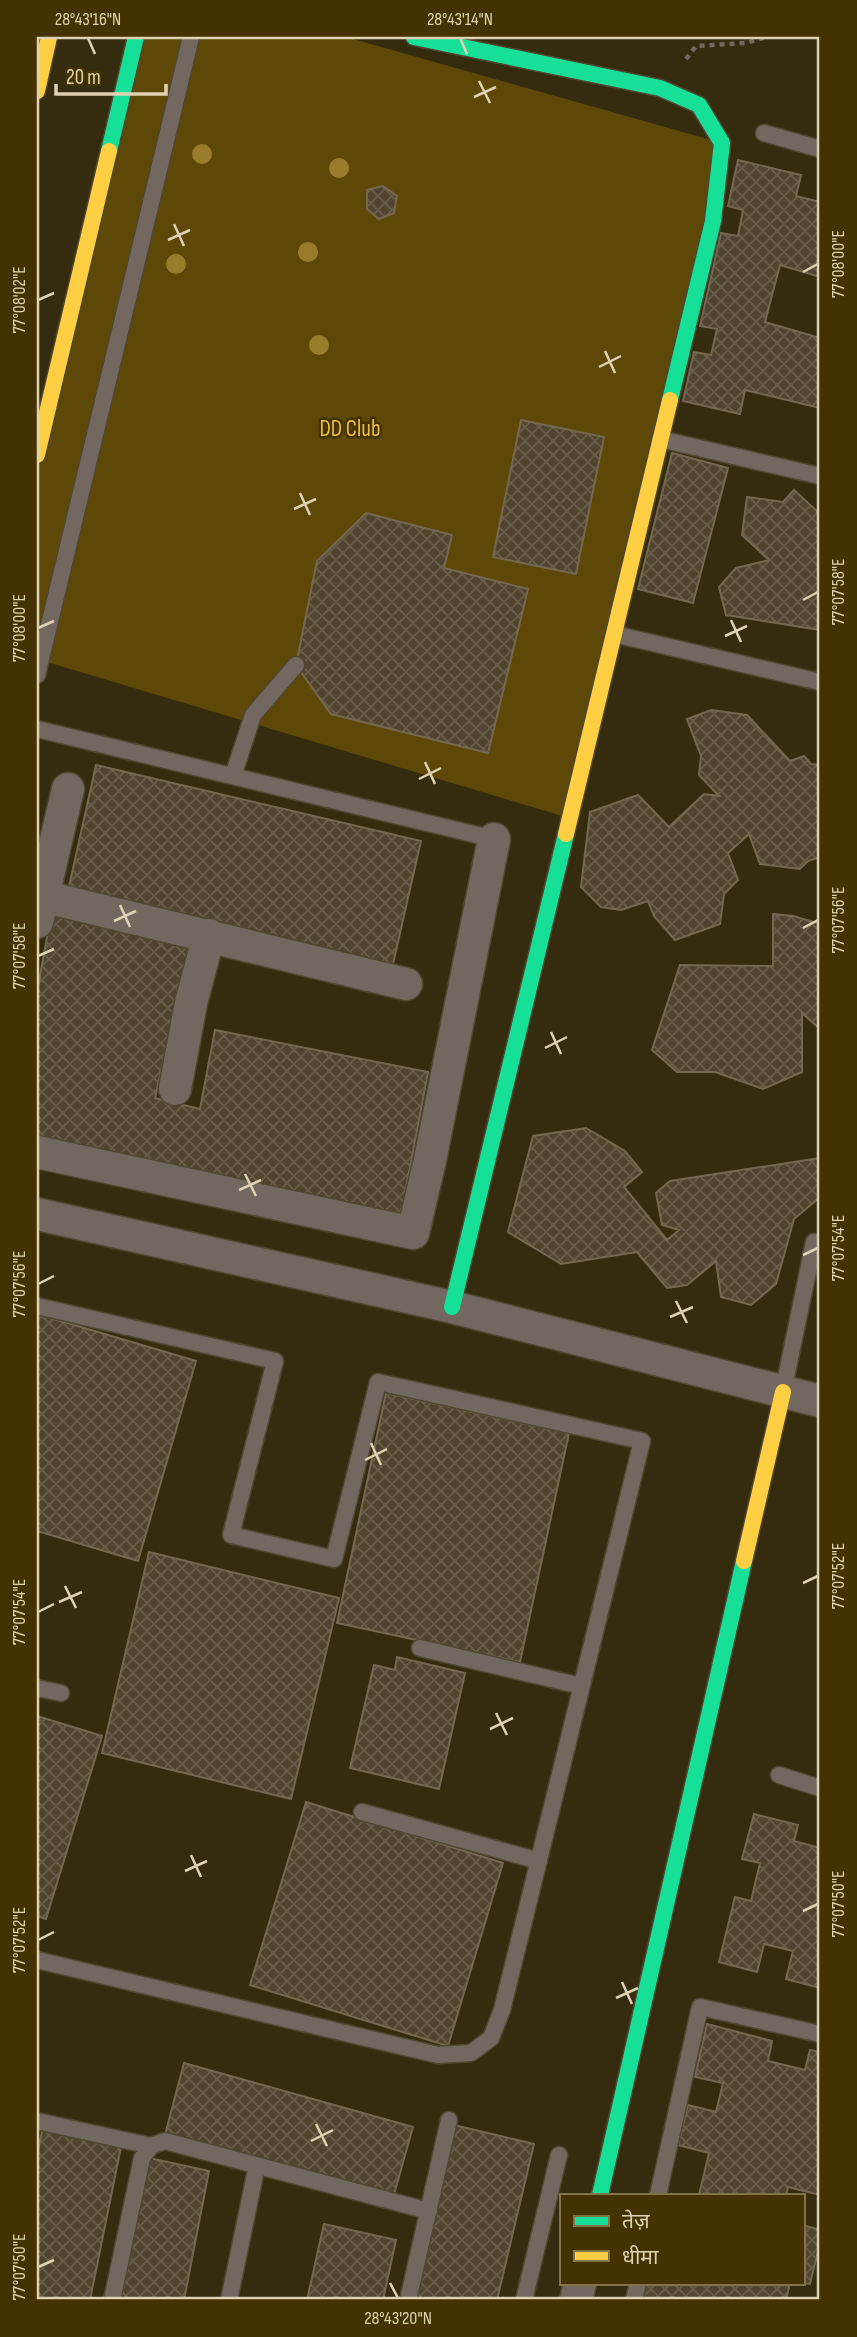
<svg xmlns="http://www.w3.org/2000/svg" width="857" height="2337" viewBox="0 0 857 2337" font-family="'Sofia Sans Condensed','Noto Sans Devanagari',sans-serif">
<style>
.green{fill:#5e4807}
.building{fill:url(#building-cross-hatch);stroke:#756851;stroke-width:2}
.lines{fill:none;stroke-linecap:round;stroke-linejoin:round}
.lane-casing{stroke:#504730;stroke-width:19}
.street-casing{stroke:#504730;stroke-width:35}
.fast-casing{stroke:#504730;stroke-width:19}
.slow-casing{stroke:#504730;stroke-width:19}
.path{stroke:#71685e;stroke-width:4.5;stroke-dasharray:5 5;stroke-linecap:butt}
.lane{stroke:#73685f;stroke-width:16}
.street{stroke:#73685f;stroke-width:32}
.fast{stroke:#16e098;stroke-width:16}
.slow{stroke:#ffcf43;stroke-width:16}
.tree{fill:#9a7c2d}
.ticks{fill:none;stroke:#dfd2b3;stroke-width:2.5}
.labels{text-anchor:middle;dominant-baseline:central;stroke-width:5;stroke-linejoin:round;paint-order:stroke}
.park-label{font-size:23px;fill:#edbf46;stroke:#430}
.neatline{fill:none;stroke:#dfd2b3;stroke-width:2.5}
.ticks-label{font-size:18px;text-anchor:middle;fill:#dfd2b3}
</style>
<defs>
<pattern id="building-cross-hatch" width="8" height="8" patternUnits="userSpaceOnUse" patternTransform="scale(1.75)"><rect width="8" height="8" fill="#50442e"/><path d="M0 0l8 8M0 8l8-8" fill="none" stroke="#695e4a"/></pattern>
</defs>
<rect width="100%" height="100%" fill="#352b0f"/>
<!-- green -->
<path class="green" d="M136,37H346L722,143L569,818L37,659V455Z"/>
<!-- building -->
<path class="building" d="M738,160L801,175L796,196L820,202V277L780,265L765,322L820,338V408L745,390L740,414L683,401L694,352L711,355L717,329L700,326L721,233L738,236L743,210L728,206Z
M383,186L397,196L394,213L379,219L367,209V190Z
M521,420L604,437L576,574L493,557Z
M672,453L728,468L693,603L638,589Z
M794,490L820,514V630L726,615L719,587L736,568L769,560L742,535L747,497L783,502Z
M366,513L452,535L444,568L528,589L488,753L331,714L296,665L317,561Z
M711,710L747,715L790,761L804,756L811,764L820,765V857L808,861L800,869L760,864L749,834L728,853L738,880L724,894L720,924L675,940L654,916L648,901L621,910L601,907L581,887L590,812L638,795L669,827L704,794L719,796L699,775L701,756L687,719Z
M96,765L421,841L390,977L66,900Z
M52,910L190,943L155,1098L200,1109L215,1030L428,1072L401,1215L37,1144V992Z
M773,914L793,916L820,924V1029L802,1013V1072L763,1089L715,1072H677L652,1050L680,965L773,966Z
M586,1128L625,1151L642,1172L624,1187L667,1240L679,1230L662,1225L656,1193L670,1181L820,1158V1197L794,1219L776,1284L751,1305L721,1297L716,1261L687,1285L667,1288L637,1252L561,1264L508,1232L533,1136Z
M37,1314L196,1361L138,1561L37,1531Z
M386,1393L569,1433L520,1662L337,1623Z
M149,1552L339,1598L291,1799L102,1753Z
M397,1657L465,1673L439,1789L350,1768L374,1665L395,1670Z
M37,1716L102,1736L46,1919L37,1916Z
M306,1802L503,1863L448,2046L250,1985Z
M754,1814L798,1825L794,1841L820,1848V1988L786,1979L793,1951L764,1944L757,1972L719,1962L735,1897L751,1901L760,1863L742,1859Z
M707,2024L772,2041L768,2061L805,2070L810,2050L820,2052V2195L788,2187L786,2195H699L709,2153L678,2145L688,2105L716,2112L723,2083L695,2077Z
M184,2063L413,2127L393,2198L165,2135Z
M454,2125L534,2144L497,2300H413Z
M43,2126L122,2142L90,2300H37V2156Z
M149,2158L209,2171L184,2300H121Z
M324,2224L396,2240L383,2300H307Z
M803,2225L820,2230V2243L810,2284L803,2283Z
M645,2283H790L786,2300H641Z"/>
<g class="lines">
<defs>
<path id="lane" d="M764,133L820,149
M660,439L820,476
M614,634L820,682
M37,675L191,37
M37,729L494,839
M233,776L253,715L296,665
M37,1306L275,1361L231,1535L334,1559L378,1382L642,1441L502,2010L491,2038L471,2053L438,2055L37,1960
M783,1392L814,1242
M420,1648L581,1686
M37,1688L61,1693
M779,1775L820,1788
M362,1812L539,1861
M37,2121L151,2146
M658,2195L700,2007L820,2034
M112,2300L142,2158L151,2146L165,2141L429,2211
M229,2300L257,2165
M408,2300L449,2120
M524,2300L559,2155
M634,2300L638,2283"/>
<path id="street" d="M37,895L406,984
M37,922L68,789
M175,1089L191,1003L209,935
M37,1152L413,1233L430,1160L494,839
M37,1214L452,1307L820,1401
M576,2300L580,2283"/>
<path id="fast" d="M414,37L660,88L699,105L722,143L713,221L670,400
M109,151L136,37
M452,1307L566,834
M600,2195L744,1561"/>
<path id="slow" d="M37,91L49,37
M37,455L109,151
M566,834L670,400
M744,1561L783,1392"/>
</defs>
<!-- lane casing -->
<use href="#lane" class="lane-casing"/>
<!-- street casing -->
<use href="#street" class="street-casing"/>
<!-- fast casing -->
<use href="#fast" class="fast-casing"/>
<!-- slow casing -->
<use href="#slow" class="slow-casing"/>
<!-- path -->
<path class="path" d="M686,59L696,46L745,43L767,37"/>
<!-- lane -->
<use href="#lane" class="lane"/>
<!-- street -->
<use href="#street" class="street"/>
<!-- fast -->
<use href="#fast" class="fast"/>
<!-- slow -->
<use href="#slow" class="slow"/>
</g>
<!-- trees -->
<g class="tree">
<circle cx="202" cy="154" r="10"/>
<circle cx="339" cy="168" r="10"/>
<circle cx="308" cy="252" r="10"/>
<circle cx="176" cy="264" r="10"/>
<circle cx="319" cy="345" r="10"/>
</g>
<!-- ticks -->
<path class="ticks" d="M88,38L95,54M460,38L467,54M479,81L490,103M474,97L496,87M174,224L184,246M168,240L190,230M803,272L818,264M38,300L54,293M605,351L615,373M599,367L621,356M300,493L310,515M294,509L316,499M803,600L818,592M731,620L741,642M38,628L54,621M725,636L747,626M425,762L435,784M419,779L441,768M120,905L130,927M114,921L136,911M803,928L818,920M38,956L54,949M551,1032L561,1054M545,1048L567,1037M245,1174L256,1196M239,1190L261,1180M803,1255L818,1248M38,1284L54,1276M676,1301L687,1323M670,1317L693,1307M371,1443L381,1465M365,1460L387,1449M803,1583L818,1576M65,1586L76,1608M59,1602L82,1592M38,1612L54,1604M496,1713L507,1735M490,1729L513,1718M191,1855L201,1877M185,1871L207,1861M803,1911L818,1904M38,1940L54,1932M622,1982L632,2004M616,1998L638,1988M316,2124L327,2146M311,2141L333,2130M38,2267L54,2260M390,2283L398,2298"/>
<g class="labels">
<!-- park labels -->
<g class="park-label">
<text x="350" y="429">DD Club</text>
</g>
</g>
<!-- border -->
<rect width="857" height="2337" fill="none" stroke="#443300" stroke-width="77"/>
<!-- legend -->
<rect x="560" y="2194" width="245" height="91" fill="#443300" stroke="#827348" stroke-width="2"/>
<rect x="574" y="2216" width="35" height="10" fill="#16e098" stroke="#827348" stroke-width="2"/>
<text x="622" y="2228" font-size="21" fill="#dfd2b3">तेज़</text>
<rect x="574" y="2251" width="35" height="10" fill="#ffcf43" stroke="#827348" stroke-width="2"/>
<text x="622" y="2264" font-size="21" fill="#dfd2b3">धीमा</text>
<!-- scale -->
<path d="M56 84v10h110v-10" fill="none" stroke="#dfd2b3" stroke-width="3.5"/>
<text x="66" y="84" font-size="21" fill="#dfd2b3" stroke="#443300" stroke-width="5" paint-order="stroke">20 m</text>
<rect x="38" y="38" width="780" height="2260" class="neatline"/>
<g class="ticks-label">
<text x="88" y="25">28°43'16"N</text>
<text x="460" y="25">28°43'14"N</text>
<text transform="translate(838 264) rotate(-90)" y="6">77°08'00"E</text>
<text transform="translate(19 300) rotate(-90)" y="6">77°08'02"E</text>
<text transform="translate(838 592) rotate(-90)" y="6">77°07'58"E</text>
<text transform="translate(19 628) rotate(-90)" y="6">77°08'00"E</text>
<text transform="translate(838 920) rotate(-90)" y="6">77°07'56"E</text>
<text transform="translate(19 956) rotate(-90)" y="6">77°07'58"E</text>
<text transform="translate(838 1248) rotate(-90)" y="6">77°07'54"E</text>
<text transform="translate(19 1284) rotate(-90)" y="6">77°07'56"E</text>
<text transform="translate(838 1576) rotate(-90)" y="6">77°07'52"E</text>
<text transform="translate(19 1612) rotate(-90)" y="6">77°07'54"E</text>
<text transform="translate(838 1904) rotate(-90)" y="6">77°07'50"E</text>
<text transform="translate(19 1940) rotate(-90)" y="6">77°07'52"E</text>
<text transform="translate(19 2267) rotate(-90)" y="6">77°07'50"E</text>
<text x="398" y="2324">28°43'20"N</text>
</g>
</svg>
